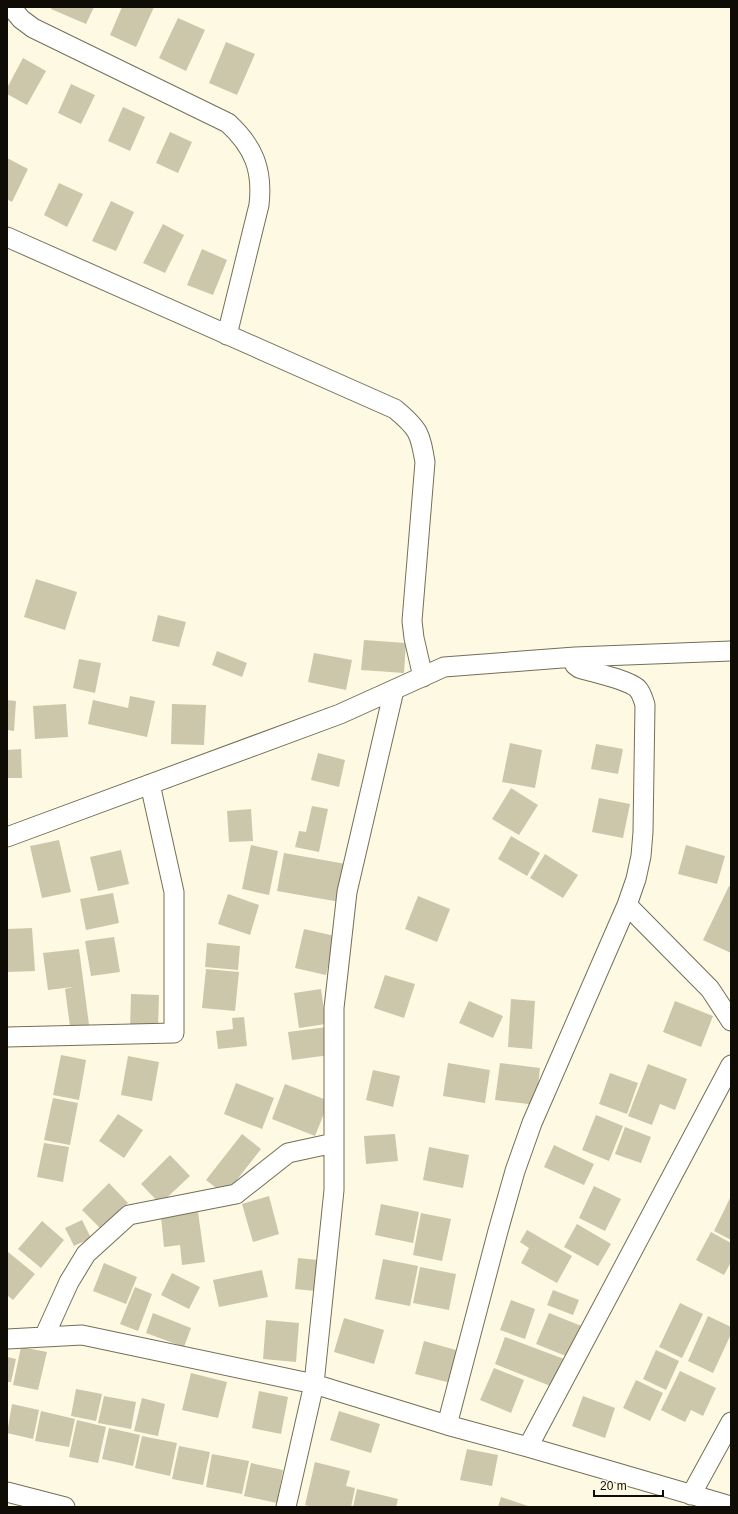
<svg xmlns="http://www.w3.org/2000/svg" width="738" height="1514" viewBox="0 0 738 1514" font-family="Helvetica,sans-serif">
<style>
.building{fill:#ccc7ab}
.lines{fill:none;stroke-linecap:round;stroke-linejoin:round}
.minor-casing{stroke:#746f56;stroke-width:21}
.minor{stroke:#fff;stroke-width:19}
</style>
<rect width="100%" height="100%" fill="#fef9e3"/>
<!-- building -->
<path class="building" d="M52,7H94L86,24L51,9Z
M122,7H154L136,47L110,35Z
M178,18L205,30L186,71L159,58Z
M226,42L255,54L237,95L209,83Z
M23,58L46,71L27,105L7,94V88Z
M71,84L95,95L81,124L58,113Z
M123,107L145,117L130,151L108,141Z
M170,132L192,142L178,173L156,163Z
M7,158L28,169L12,202L7,199Z
M59,183L83,194L67,227L44,215Z
M111,201L134,212L116,251L92,241Z
M163,224L184,235L165,273L143,263Z
M202,249L227,260L213,295L187,285Z
M36,579L77,592L65,630L24,617Z
M158,615L186,622L179,647L152,641Z
M364,640L406,643L404,673L361,670Z
M217,651L247,663L242,677L212,665Z
M314,653L352,660L346,690L308,682Z
M79,659L101,663L95,693L73,688Z
M130,696L155,701L147,737L88,724L93,700L128,708Z
M7,700L16,701L14,731L7,730Z
M66,704L68,737L35,739L33,706Z
M172,704L206,705L204,745L171,744Z
M510,743L542,750L535,788L502,782Z
M596,744L623,749L618,774L591,769Z
M21,749L22,778H7V750Z
M318,753L345,760L339,787L311,780Z
M511,788L538,805L519,835L492,819Z
M599,798L630,804L623,838L592,832Z
M312,806L328,809L319,852L295,847L299,831L306,832Z
M251,809L253,841L229,842L227,811Z
M511,836L540,853L527,876L498,859Z
M59,840L71,892L42,898L30,846Z
M251,845L278,851L269,895L242,889Z
M686,845L725,856L717,884L678,874Z
M121,850L129,884L98,891L90,857Z
M284,853L346,864L340,902L277,891Z
M545,854L578,875L563,898L530,878Z
M729,886L731,887V953L703,940Z
M113,893L119,923L86,930L80,899Z
M228,894L259,905L250,935L218,924Z
M418,896L450,909L437,942L405,929Z
M32,928L35,971L7,972V929Z
M304,929L335,936L326,975L295,968Z
M114,937L120,972L91,976L85,941Z
M207,943L240,946L238,970L205,967Z
M79,949L90,1032L71,1034L65,989L73,987L48,990L43,953Z
M206,969L239,972L235,1011L202,1008Z
M385,975L415,984L404,1018L374,1008Z
M321,989L326,1024L299,1028L294,993Z
M131,994L159,995L158,1030H130Z
M511,999L535,1001L532,1049L508,1047Z
M469,1001L503,1016L493,1038L459,1023Z
M675,1001L713,1016L701,1047L663,1032Z
M244,1017L247,1046L218,1049L216,1031L233,1029L232,1018Z
M327,1027L330,1055L292,1060L288,1032Z
M61,1055L86,1060L79,1100L53,1095Z
M128,1056L159,1062L152,1101L121,1095Z
M448,1063L490,1070L485,1103L443,1096Z
M500,1063L540,1068L536,1105L495,1100Z
M648,1064L687,1079L675,1110L660,1104L652,1125L628,1116Z
M373,1070L400,1076L393,1107L366,1100Z
M610,1073L638,1083L627,1114L599,1104Z
M236,1083L274,1098L262,1129L224,1114Z
M285,1084L329,1101L315,1136L272,1119Z
M53,1098L78,1103L70,1145L44,1140Z
M118,1114L143,1130L124,1158L99,1141Z
M596,1115L623,1126L609,1161L582,1150Z
M625,1127L651,1137L641,1163L615,1154Z
M242,1134L261,1149L225,1195L206,1180Z
M395,1134L398,1161L366,1164L364,1136Z
M44,1143L69,1147L63,1182L37,1177Z
M554,1145L594,1164L584,1185L544,1167Z
M429,1147L469,1155L463,1188L423,1180Z
M170,1155L190,1176L160,1204L141,1184Z
M109,1183L128,1203L102,1230L82,1210Z
M594,1186L621,1199L605,1231L579,1218Z
M269,1196L279,1234L253,1242L242,1204Z
M731,1196V1240L714,1231Z
M381,1204L419,1212L413,1243L375,1235Z
M198,1212L205,1262L182,1265L180,1245L164,1247L161,1217Z
M421,1213L451,1219L442,1261L413,1255Z
M82,1220L91,1238L74,1246L65,1228Z
M42,1221L64,1240L41,1268L18,1249Z
M577,1224L611,1244L598,1266L564,1247Z
M527,1230L572,1256L557,1283L521,1263L529,1248L520,1242Z
M711,1232L731,1243V1262L724,1275L696,1260Z
M8,1252L35,1274L13,1300L7,1295Z
M298,1258L318,1260L315,1291L295,1289Z
M383,1259L418,1266L410,1306L375,1299Z
M104,1263L137,1277L126,1304L93,1291Z
M420,1267L456,1274L449,1310L413,1303Z
M262,1270L268,1297L219,1307L213,1280Z
M172,1273L200,1287L189,1309L161,1295Z
M135,1287L152,1294L138,1331L120,1324Z
M553,1290L579,1300L573,1315L547,1305Z
M511,1300L535,1309L525,1339L500,1330Z
M680,1303L703,1314L682,1358L659,1347Z
M153,1313L191,1328L184,1347L146,1333Z
M549,1313L584,1327L571,1358L536,1344Z
M708,1316L731,1327V1334L713,1373L688,1361Z
M344,1318L384,1330L374,1364L334,1352Z
M266,1320L299,1323L296,1362L263,1359Z
M505,1337L564,1359L553,1387L495,1364Z
M424,1341L463,1352L455,1384L415,1374Z
M21,1347L47,1352L38,1390L13,1385Z
M656,1350L679,1361L666,1390L643,1379Z
M7,1357L16,1359L11,1382H7Z
M494,1368L524,1380L511,1413L480,1400Z
M680,1371L716,1388L703,1416L691,1410L685,1422L661,1410Z
M191,1373L227,1382L218,1418L182,1410Z
M636,1380L663,1393L650,1421L623,1408Z
M76,1389L102,1394L96,1421L71,1416Z
M259,1391L288,1397L281,1434L252,1428Z
M104,1396L136,1402L131,1429L98,1423Z
M583,1396L615,1408L605,1438L572,1426Z
M142,1398L165,1404L158,1436L134,1431Z
M12,1404L39,1410L33,1439L7,1433Z
M41,1411L75,1419L69,1447L35,1441Z
M339,1411L380,1424L371,1453L330,1440Z
M77,1420L106,1427L98,1463L69,1457Z
M109,1428L140,1435L133,1466L102,1459Z
M142,1436L177,1443L170,1476L135,1468Z
M179,1446L210,1452L203,1485L172,1479Z
M467,1449L498,1455L492,1486L460,1480Z
M212,1454L249,1461L242,1494L206,1487Z
M315,1462L350,1471L346,1486L355,1488L351,1507H312L305,1505Z
M251,1463L283,1470L277,1503L244,1496Z
M357,1489L398,1499L396,1507H353Z
M501,1497L531,1507H498Z"/>
<g class="lines">
<defs>
<path id="minor" d="M11,7L21,19L33,28L228,123C254,147 263,170 259,205L227,335
M7,237L395,409C419,429 420,433 425,462L412,621L414,638L423,677
M7,837L340,714L444,667L575,657L731,651
M627,905L710,989L731,1021
M7,1037L174,1033V892L150,784
M44,1337L69,1282L86,1254L129,1215L236,1194L288,1153L334,1143
M7,1339L82,1335L314,1384L447,1425L528,1447L731,1506
M447,1425L498,1231L515,1171L532,1123L627,905L636,879L641,856L643,832L645,705C643,699 642,693 637,688C626,679 594,673 579,668L575,665V657
M528,1447L731,1065
M7,1492L65,1507
M691,1495L731,1422
M286,1507L314,1384L334,1190V1008L347,892L394,690"/>
</defs>
<!-- minor casing -->
<use href="#minor" class="minor-casing"/>
<!-- minor -->
<use href="#minor" class="minor"/>
</g>
<!-- border -->
<rect width="738" height="1514" fill="none" stroke="#0e0c04" stroke-width="16"/>
<!-- scale -->
<path d="M594 1490v6h69v-6" fill="none" stroke="#0e0c04" stroke-width="2"/>
<text x="600" y="1490" font-size="12" fill="#0e0c04" stroke="#fef9e3" stroke-width="3" paint-order="stroke">20 m</text>
</svg>
